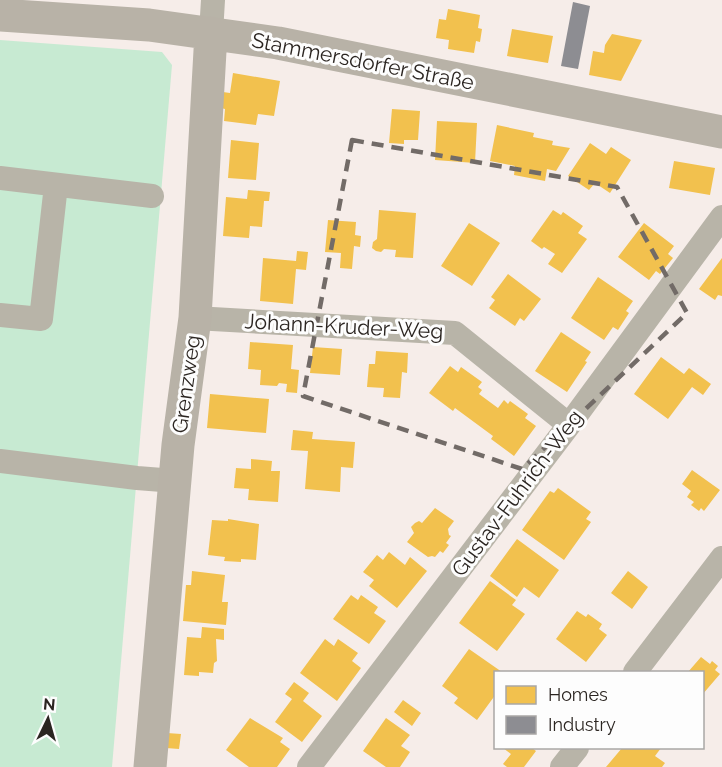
<svg xmlns="http://www.w3.org/2000/svg" width="722" height="767" viewBox="0 0 722 767" font-family="Raleway,sans-serif">
<style>
.green{fill:#c7ead2}
.homes{fill:#f2c14e}
.industry{fill:#8d8d92}
.lines{fill:none;stroke-linecap:round;stroke-linejoin:round}
.street{stroke:#b8b4a8;stroke-width:24}
.secondary{stroke:#b8b2a7;stroke-width:33}
.marked{fill:none;stroke:#726b67;stroke-width:4.5;stroke-dasharray:12 8;stroke-linejoin:round}
.labels{text-anchor:middle;dominant-baseline:central;stroke-width:6;stroke-linejoin:round;paint-order:stroke}
.street-label{font-size:21px;fill:#2b2521;stroke:#fdfdfd}
</style>
<rect width="100%" height="100%" fill="#f6ede9"/>
<!-- green -->
<path class="green" d="M0,40L162,52L172,65L112,767H0Z"/>
<!-- homes -->
<path class="homes" d="M448,9L480,15L478,28L482,29L480,42L476,41L474,53L448,49L449,40L436,38L439,19L446,20Z
M512,29L553,36L548,63L507,56Z
M612,34L642,40L621,81L589,75L593,51L604,53L605,45Z
M233,73L280,81L274,116L258,114L256,125L224,121L225,109L221,108L223,92L230,93Z
M392,109L420,111L418,140H404V144L389,143Z
M437,121L477,123L475,163L435,160Z
M497,125L534,133L533,137L553,141L552,145L570,148L556,171L547,169L545,181L514,175L515,166L490,161Z
M231,140L259,143L256,180L228,178Z
M590,143L606,154L611,147L631,160L610,193L595,183L589,190L568,176Z
M674,161L715,168L710,195L669,188Z
M248,190L270,192L269,201H264L262,227L250,226L249,238L223,236L226,197L247,199Z
M379,210L416,213L413,258L395,257L396,250L384,249L381,252L376,251L372,248L373,242L377,239Z
M553,210L561,215L563,212L583,226L578,233L587,239L562,273L548,264L555,254L544,247L542,249L531,241Z
M328,220L356,222L355,235L361,236L360,247L354,246L352,269L340,268L341,253L325,252Z
M469,223L500,243L472,286L441,266Z
M644,223L674,246L668,254L673,258L660,274L656,271L649,280L618,257Z
M297,251L308,252L306,270L296,269L293,304L260,301L263,258L296,261Z
M722,258V296L718,295L715,300L699,289Z
M508,274L541,299L524,321L520,318L515,326L489,308L495,300L491,297Z
M598,277L633,301L626,311L629,313L618,330L613,327L604,340L571,318Z
M561,332L591,352L585,361L587,362L567,392L535,371Z
M250,342L293,345L291,369L299,370L297,393L286,392L287,384L279,383L277,386L260,385L261,370L248,369Z
M313,347L342,349L340,375L310,373Z
M376,351L408,353L407,373L402,372L400,398L383,397L384,388L367,387L369,364H375Z
M661,357L684,374L689,368L711,384L703,395L692,387L668,419L634,394Z
M450,366L458,372L461,367L482,382L478,387L482,390L479,394L498,408L504,400L508,404L510,401L528,414L525,418L536,426L514,456L491,439L493,436L455,408L453,411L429,393Z
M210,394L269,399L266,433L207,428Z
M293,430L313,432L312,439L355,442L353,468L341,467L340,492L305,489L308,451L291,450Z
M251,459L272,461L271,471H280L278,502L248,500L249,489L234,488L236,468L251,469Z
M692,470L720,490L704,511L701,508L699,511L691,505L694,502L687,497L691,491L682,484Z
M558,488L591,512L586,519L591,522L564,560L522,530L550,491L554,493Z
M435,508L454,521L448,529L449,535L451,536L446,543L449,545L443,553L440,551L435,557L432,556L428,557L407,542L414,533L411,527L415,523L419,521L422,523Z
M228,519L259,524L256,560L241,559V562L224,561L225,557L208,555L212,520L228,521Z
M517,539L559,570L539,598L524,587L517,597L490,576Z
M389,552L405,565L410,557L427,571L397,608L369,586L374,580L363,572L377,555L383,560Z
M192,571L225,575L222,602H228L226,625L183,621L186,585H191Z
M628,571L648,587L632,609L611,593Z
M490,581L516,600L512,605L525,614L497,651L459,623Z
M351,595L358,600L361,595L378,607L374,613L386,621L369,644L333,619Z
M577,611L586,617L588,614L602,624L599,629L607,635L586,662L556,639Z
M202,627L224,629V640L216,639L217,661L214,663L213,673L199,672V676L184,675L187,637L201,638Z
M325,639L334,646L338,639L358,653L352,661L361,668L337,701L300,673Z
M469,649L502,672H496V694L477,720L454,703L458,698L442,686Z
M701,657L710,664L712,661L718,666L715,670L720,674L702,695V672H688Z
M294,682L309,693L303,701L322,716L302,742L275,722L292,699L285,694Z
M403,700L421,713L412,726L394,712Z
M250,718L283,738L280,742L290,749L277,767H249L226,750Z
M386,718L410,735L401,746L410,752L400,767H386L363,751Z
M167,733L181,734L179,749L166,748Z
M503,748H532L536,751L524,767H507L503,764L511,754Z
M622,748H661L655,756L665,763L662,767H606Z"/>
<!-- industry -->
<path class="industry" d="M573,2L590,6L578,69L561,66Z"/>
<g class="lines">
<!-- street -->
<path class="street" d="M211,33L213,0
M0,178L152,196
M0,315L41,319L56,185
M195,318L455,333L569,425
M0,461L137,478L175,481
M635,672L722,558
M309,767L569,425L722,217
M562,767L577,748"/>
<!-- secondary -->
<path class="secondary" d="M0,15L149,25L278,43L722,132
M150,767L178,445L195,318L211,33"/>
</g>
<!-- marked area -->
<path class="marked" d="M352,140L617,187L687,313L522,469L303,396Z"/>
<g class="labels">
<!-- street labels -->
<g class="street-label">
<text transform="translate(363 61) rotate(11)">Stammersdorfer Straße</text>
<text transform="translate(344 326) rotate(3)">Johann-Kruder-Weg</text>
<text transform="translate(186 384) rotate(-82)">Grenzweg</text>
<text transform="translate(517 493) rotate(-53)">Gustav-Fuhrich-Weg</text>
</g>
</g>
<!-- legend -->
<rect x="494" y="671" width="210" height="78" fill="#fdfdfd" stroke="#a9a7a5" stroke-width="1.5"/>
<rect x="506" y="686" width="30" height="18" fill="#f2c14e" stroke="#a9a7a5" stroke-width="1.5"/>
<text x="548" y="701" font-size="18" fill="#2b2521">Homes</text>
<rect x="506" y="716" width="30" height="18" fill="#8d8d92" stroke="#a9a7a5" stroke-width="1.5"/>
<text x="548" y="731" font-size="18" fill="#2b2521">Industry</text>
<!-- north arrow -->
<g transform="translate(48 719) rotate(5)" stroke="#fdfdfd" stroke-width="4.5" paint-order="stroke">
<path d="M0-4.5L10 22L0 15L-10 22Z" fill="#2b2521"/>
<text y="-9" font-size="16" font-weight="bold" text-anchor="middle" fill="#2b2521">N</text>
</g>
</svg>
